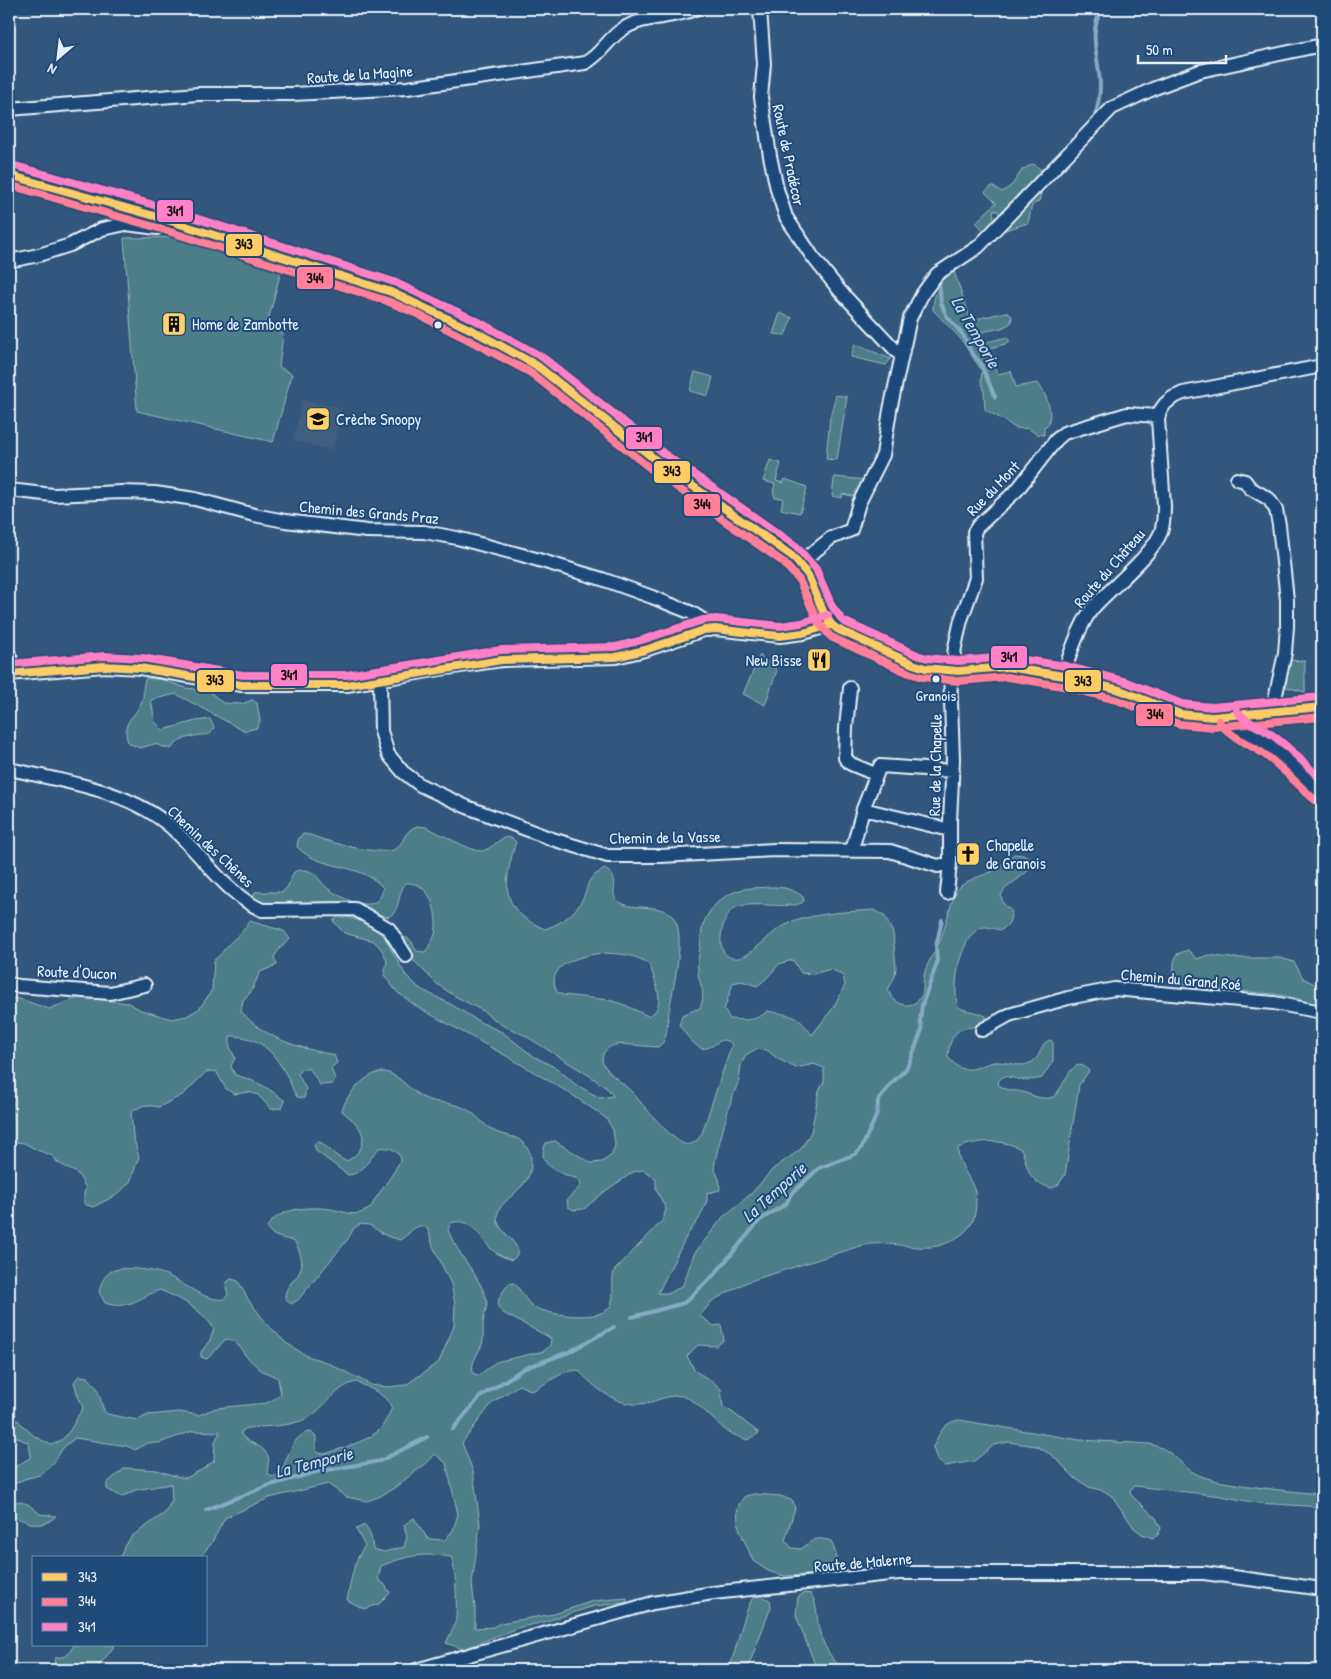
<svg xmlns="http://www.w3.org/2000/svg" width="1331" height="1679" viewBox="0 0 1331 1679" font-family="'Patrick Hand',sans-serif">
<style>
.built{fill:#415e7e}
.green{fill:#4e7d88;stroke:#9bb7c0;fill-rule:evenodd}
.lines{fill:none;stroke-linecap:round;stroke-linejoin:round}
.stream{stroke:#86aac4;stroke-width:4}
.minor-casing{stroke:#e8f1f8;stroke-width:16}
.minor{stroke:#1f4a7a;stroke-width:12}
.bus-1-casing{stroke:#1f4a7a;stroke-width:11}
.bus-2-casing{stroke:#1f4a7a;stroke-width:11}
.bus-3-casing{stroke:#1f4a7a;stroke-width:11}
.bus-1{stroke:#fdcc66;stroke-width:8}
.bus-2{stroke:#ff8098;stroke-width:8}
.bus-3{stroke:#ff80c5;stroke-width:8}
.bus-dot{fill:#e8f1f8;stroke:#1f4a7a;stroke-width:2}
.labels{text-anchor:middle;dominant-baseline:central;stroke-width:4;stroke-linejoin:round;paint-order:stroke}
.bus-label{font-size:15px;fill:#e8f1f8;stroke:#1f4a7a}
.street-label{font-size:16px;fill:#e8f1f8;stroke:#1f4a7a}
.poi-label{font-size:16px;fill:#e8f1f8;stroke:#1f4a7a;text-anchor:start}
.water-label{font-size:18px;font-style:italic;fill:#cfdfeb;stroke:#1f4a7a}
.line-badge{stroke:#1f4a7a;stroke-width:2}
.pale-badge-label{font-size:14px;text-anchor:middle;font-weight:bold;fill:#111}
</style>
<rect width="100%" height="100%" fill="#33567c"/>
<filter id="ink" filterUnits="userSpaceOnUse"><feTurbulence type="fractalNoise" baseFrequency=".02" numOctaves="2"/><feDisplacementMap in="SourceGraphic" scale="10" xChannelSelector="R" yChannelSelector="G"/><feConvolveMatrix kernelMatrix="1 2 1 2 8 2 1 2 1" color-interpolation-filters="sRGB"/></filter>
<g filter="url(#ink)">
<!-- built -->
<path class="built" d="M302,400L342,408L333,450L293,441Z"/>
<!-- green -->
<path class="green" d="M1033,164L1042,170L1041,194L1039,201L1032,205L1028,223L999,232L1000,217L998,211L993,210L994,220L984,231L976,222L996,203L985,192L992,186L1002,192L1012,185L1022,170Z
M191,237L282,267L267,325L283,334L279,367L292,374L273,442L137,411L124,238Z
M953,269L971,320L1007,312L1012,316L1011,323L1002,328L982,332L983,343L1007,337L1009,340V343L986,349L998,374L1011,371L1016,387L1038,383C1047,396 1052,409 1049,424L1044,427V435L1037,434L1027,428C1013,431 1011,423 1000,418C995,415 990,413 985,409L984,392L981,381L982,371L960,338L933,310C933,296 941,277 953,269Z
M780,313L792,318L785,335L773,334Z
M855,344L891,359L886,365L851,357Z
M695,372L713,377L708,396L690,391Z
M836,395L847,397L837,460L826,459L830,417Z
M770,460L781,463L776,481L783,483L785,479L807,487L800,513L781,509L783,498H775L773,491L775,484L763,481Z
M835,477L866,480L858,497L842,494V498L832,496L834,479Z
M760,655L777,670L765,705L743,694Z
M1289,660L1305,661V692L1286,687Z
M146,678L163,680L186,688L209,691L223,703L242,704L252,700L257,703L260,721L257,728L244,731L176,694L151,700L155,722L163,730L196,721L210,719L214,728L210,734C195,736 181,736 171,749L154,744L140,748L128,743C120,717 138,719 143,697C144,689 142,686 146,678Z
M417,826L426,827C437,832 471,851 481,851C494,850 504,828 516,842L515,845C503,886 500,910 545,929C560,924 575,914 582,900C591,882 584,880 605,869C624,881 607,892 618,901C634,913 663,900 675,920C686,940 672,990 669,1012C667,1020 668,1030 665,1038C664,1042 661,1045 658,1047C648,1047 624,1043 615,1045C606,1047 599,1056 604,1065C610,1075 624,1084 632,1092C642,1104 671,1139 684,1144C693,1146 698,1140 702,1133L732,1044L728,1041L722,1040C717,1042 712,1047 707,1048C696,1052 685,1032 679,1025L682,1015L700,1008C707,990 699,987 698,971C697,963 699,955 700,948C701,941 701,932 703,925C710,904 730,889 752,888C773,887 786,884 803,897L804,901C800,905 795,905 790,905C776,907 743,901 733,909C728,912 725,921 723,926C720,937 718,955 733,958C748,961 767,936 780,928C805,913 845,912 874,910L884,915L893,933L896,967L895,976L888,990C893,1003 909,1012 920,998C925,991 922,983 924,976C926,964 935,952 940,941C945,929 952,895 959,888C967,879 983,876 993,871C1001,866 1007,860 1014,854L1023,855L1031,860L1030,869L1004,890L1001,896L1003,903L1012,912L1009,923L1002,930C995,930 988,925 980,928C959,939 952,987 958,1007C967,1012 977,1011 986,1016V1020L983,1025C976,1027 968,1027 962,1029C952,1032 948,1048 948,1057C953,1062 957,1068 964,1069C975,1071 983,1064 994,1062C1006,1061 1021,1069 1032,1062C1042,1057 1040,1041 1051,1040L1053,1043V1061L1042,1078C1028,1082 1017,1079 1004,1076L999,1080L998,1084C1005,1091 1013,1090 1023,1092C1032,1095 1043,1101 1053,1097C1063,1092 1072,1050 1089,1071L1079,1085L1065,1175L1058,1185L1052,1188C1028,1182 1029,1171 1022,1150C1004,1138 977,1140 958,1148C957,1168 977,1182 976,1201C976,1218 972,1228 958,1237C929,1257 903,1241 872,1244C867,1244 862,1246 857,1247L747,1282L712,1301L700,1316L714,1326L721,1325L724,1340L716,1346L698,1345L687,1356L695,1371L712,1381L721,1389L723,1407L732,1412L759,1433L748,1440C741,1438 733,1435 727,1431C715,1423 695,1398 682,1396C667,1394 654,1403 640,1404C616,1406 594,1387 578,1370L565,1372L532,1391L519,1385L492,1403L462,1443L473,1471L480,1524L472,1584L475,1609V1628L493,1627L500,1623L554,1614L593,1601L627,1598L626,1603L594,1606L544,1622L517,1628L464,1649L446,1643C450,1635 455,1626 456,1617C457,1603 456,1569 451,1557C421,1553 409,1555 381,1566L378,1579L385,1585L390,1593L379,1604L364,1609L347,1600C351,1581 353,1561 365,1546L356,1529L365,1525L371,1536L373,1549L384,1552L404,1547L407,1537L404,1525L414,1518L428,1539L445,1540L453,1530L458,1514L446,1463L435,1454L428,1462L394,1488L381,1496L367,1501L346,1497L328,1484L269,1498L225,1518L211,1544L199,1558H120L124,1547L132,1536L165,1513L172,1500L171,1484L135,1490L122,1497L107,1489V1483L125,1468L157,1470L175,1476L186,1478L203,1469L214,1461L215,1442L220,1432L193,1431L159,1443H147L135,1450L127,1446L75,1438L63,1448L52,1465L40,1475L24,1479L11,1486L12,1500L28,1504L40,1514L56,1516C38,1533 27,1519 9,1516V1468L17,1466L31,1457L29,1443L9,1434V1412L34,1436L51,1445C69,1440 73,1423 83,1408L77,1393L74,1382L79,1376L88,1377L97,1388L104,1411L107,1414L137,1420L148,1415L179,1412L199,1415L216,1408L267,1403L281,1395L278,1378L261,1370L245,1355L240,1347L233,1341L226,1339C219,1346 214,1353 207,1359L201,1357V1352L210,1340L214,1329C202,1309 181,1299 160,1290C140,1297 127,1311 105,1303L99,1292C101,1284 103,1277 110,1272C121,1265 154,1270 166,1275C185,1283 205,1302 225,1299L228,1294L226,1287L227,1282L231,1279L238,1281L248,1299L266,1323L286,1343L307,1356L326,1362L371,1385L387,1387L406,1385L439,1362L454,1326L455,1304L451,1284L433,1246L429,1232L425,1226C413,1224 410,1235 400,1240L387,1236L369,1225L360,1224L354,1228L348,1239L298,1300L291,1304L285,1299C284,1276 315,1279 295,1242C284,1237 272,1239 267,1227C279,1208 308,1206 330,1209C344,1211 356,1219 370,1208C372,1206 374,1201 376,1198C385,1185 394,1173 401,1159C397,1149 390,1147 379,1148C369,1159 363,1174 348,1175L316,1151L314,1144L318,1141C329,1147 335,1157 346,1161C361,1155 369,1138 357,1125C353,1119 347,1116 342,1111C345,1095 368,1071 384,1072C398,1073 410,1091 422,1097C433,1103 447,1102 459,1106C475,1111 482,1125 496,1132C504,1136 513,1135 521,1141C524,1143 528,1149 530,1153C531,1156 531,1161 531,1164C531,1191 499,1197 497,1217C496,1233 531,1247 512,1260C504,1258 497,1254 491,1249C480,1237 471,1216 451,1223L448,1229C455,1253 484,1279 487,1304C487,1308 484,1313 484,1318C482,1326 484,1334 483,1341C480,1353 470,1360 473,1374L479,1375L496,1362L544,1351L550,1345L551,1339L547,1336L503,1313L498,1307L499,1298L508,1284L514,1283C522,1290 524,1301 534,1307C548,1315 603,1323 611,1305C615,1294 611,1282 614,1271L663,1220L666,1209L656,1189V1180L650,1174L643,1170L633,1172L604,1192L584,1209L574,1210L568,1207L567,1200C571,1194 578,1191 581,1184L578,1179C561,1174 534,1165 546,1143L555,1141L591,1163L602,1162L612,1155L615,1145L613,1130L606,1118L571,1094L510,1058L419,1008L397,992L384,975L387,961L382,950L374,941L344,933L333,921L340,915L373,924L385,938L405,974L419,988L452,1005L480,1022L502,1032L533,1056L558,1069L575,1084L600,1098L613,1096L608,1089L590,1076L524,1035L502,1025L483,1011L453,995L437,984L409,956L400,940L403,937C414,939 411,944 417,951L425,952C429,946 433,941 435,934C439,915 431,881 406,883C397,892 401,914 387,917L360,908L319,904L263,903L255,901L253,897L255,892H282L287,888L294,872C301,869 306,869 313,873C319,877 321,883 326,887C340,898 379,919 383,888C362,862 320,871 297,847L298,840L302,834C312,834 319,839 328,841C341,845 382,855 393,850C405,845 402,831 417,826ZM604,953C618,954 638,954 649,965C651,967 652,972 653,975C658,988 665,1010 648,1016L625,1005L609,1000L563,995L557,992C543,963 584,955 604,953ZM793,960L801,973L813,974L831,969L843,976L845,985L833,1008L812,1035C798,1014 790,1015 767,1011C756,1022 744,1020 730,1019L724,1010L733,983L741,981L757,986L766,979L779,964ZM756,1049L767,1050L778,1059L796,1068L814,1064L824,1068V1082L819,1091L811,1132L801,1149L773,1169L751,1194L723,1217L694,1254L683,1285L670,1293H658L687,1235L699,1219L707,1201V1193L720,1190L719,1179L714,1168L717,1152L729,1107L739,1080L741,1065L746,1055ZM357,1382C369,1388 386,1394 392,1408C388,1416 384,1426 377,1432C363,1443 341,1448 325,1454L319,1453L316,1450V1437L311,1432C292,1433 288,1459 280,1474L273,1477L269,1475C265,1467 272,1460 266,1453C260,1443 247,1444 241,1434L242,1431L247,1428C267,1426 290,1427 308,1418C325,1408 337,1385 357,1382Z
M249,921L284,931L290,939L280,948L274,957L277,965L260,972L251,992L243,1000L241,1011C264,1039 300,1048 334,1055L337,1063L331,1068L335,1079L333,1084L320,1085L310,1069H301L298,1074L306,1089L304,1098L297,1097C292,1090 291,1083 287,1076C273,1051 260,1036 230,1036V1047L235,1058L231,1066L235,1075C255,1080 269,1088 285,1101L282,1108L271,1109L258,1095L249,1092L235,1094L226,1089L216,1071L206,1072L184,1094L159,1107L145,1105L131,1111L133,1136L139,1157L130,1182L118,1194L93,1207L84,1204V1193L86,1188L78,1174L57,1162L53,1156L37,1150L24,1143L15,1142L9,1137C9,1125 13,1115 13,1102L9,1098V998L20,999L49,1009L80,997L128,1003L141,1010L172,1019L187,1016L200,1008L212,990L214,960C222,955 224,948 231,942C239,935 244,931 249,921Z
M1188,950L1197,959L1208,955L1231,958H1280L1294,962L1303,978L1322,988V1009L1299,999L1274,994L1190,987L1173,979L1174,962L1177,954Z
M959,1420L1080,1440L1150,1444C1176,1450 1180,1468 1201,1476C1214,1481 1229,1483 1242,1485C1269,1489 1295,1492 1322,1494V1507L1257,1503L1221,1496L1134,1486L1130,1490L1131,1495L1156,1518L1161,1528L1158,1535L1153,1538L1142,1534L1134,1528L1112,1496L1104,1491L1089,1487L1076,1479L1052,1455L1036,1446L1009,1442L994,1445L974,1461L945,1466L937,1460L933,1447C940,1433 942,1423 959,1420Z
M754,1494L781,1496L793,1501L795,1508L785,1540L792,1548L801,1549C813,1540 816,1536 831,1541L836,1554L835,1568L825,1574L784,1576L768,1571L753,1561L739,1528L737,1512L740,1502L745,1496Z
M804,1593L811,1594C818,1605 816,1616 819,1629C823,1646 831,1658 843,1670H817L796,1615L798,1597Z
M760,1596L770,1600L771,1607L747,1670H729C737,1647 742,1618 753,1597Z
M74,1645H115L96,1670H67L54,1667L55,1658L67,1656Z"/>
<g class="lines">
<!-- stream -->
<path class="stream" d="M1095,116C1098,106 1100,96 1100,85C1100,61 1086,30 1103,9
M939,280L941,303L947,317L963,335L971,352L980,362L995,397
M632,1317L684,1303L714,1275L760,1220L786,1204L791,1194L819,1168L856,1154L862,1147L877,1114L878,1101L890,1085L906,1069L910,1061L922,1030L920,1021L922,1005L937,963L936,946L942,920
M453,1429L480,1397L523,1369L569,1352L614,1327
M206,1510L267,1486L316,1472L380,1461L427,1437"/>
<defs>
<path id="minor" d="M760,9L764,64L761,97L770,156L777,189L786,217L812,256L840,291L901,356
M9,109L198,94H293L407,88L585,63C601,55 608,38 623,29C644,15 672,19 695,9
M9,175L158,217L391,292L419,304L472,330L536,365L563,385L615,429L657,461L789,554C796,560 803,567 808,575C818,592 820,616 837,629L913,664L925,668L958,671L1007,667L1064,676L1120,690L1180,714L1212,717L1322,707
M9,261L39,255L70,245L102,229L126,224L157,228L173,222
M1237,479L1245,481L1250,488L1269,499L1276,510L1279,525L1287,600V627L1285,653L1272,712
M9,490L53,495L121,492L155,493L195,499L254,515L285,521L367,531L424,532L457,538L522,555L602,579L652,597L692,613L703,620L710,630
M799,564L831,538L851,530L859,503L883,455L890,410L910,318L923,293L937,274L978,247L1112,108L1155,88L1200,71L1322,45
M9,654L15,673
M952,671L955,647L961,620L976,578L974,532L978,526L1017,490L1056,440L1064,433L1127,414L1158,416
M9,674L104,666L140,668L242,685H347L439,669L502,660L616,657L645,650L704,630L715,629L780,636L803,633L831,625
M1064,676C1068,658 1080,624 1092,609C1110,588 1151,557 1161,532C1164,523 1164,515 1164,506L1158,419L1160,411L1165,404L1172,398L1183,393L1322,366
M380,680L381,731L388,754L403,772L420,785L467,807L552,839L608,856H661L774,850L890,851L938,866L950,863
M850,688L846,728L845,758L851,764L875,774
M1228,716C1233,727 1249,731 1259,738C1283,753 1301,775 1322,793
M9,769C62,781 123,789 166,823C200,850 222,892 262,910L355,909L389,929L406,956
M863,809L950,830
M852,850L863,809L880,766L953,771
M947,893L950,863V821L953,759L950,671
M9,984L19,986L110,993L145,985
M982,1030L1009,1015L1068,998L1114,989L1274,1003L1322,1012
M416,1670L653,1603L713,1593L899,1573H1204L1322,1589"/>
</defs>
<!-- minor casing -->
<use href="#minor" class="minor-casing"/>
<!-- minor -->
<use href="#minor" class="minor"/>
<defs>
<path id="bus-1" d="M9,175L158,217L391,292L472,330L536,365L657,461L792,556L808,575L823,611L831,624L837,629L913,664L925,668L958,671L1007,667L1064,676L1120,690L1180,714L1212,717L1322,707
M9,674L104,666L140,668L242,685H347L502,660L616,657L645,650L704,630L715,629L780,636L803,633L831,625"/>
<path id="bus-2" d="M9,185L155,227L387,301L415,313L467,339L531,373L651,469L783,562L799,580L818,622L831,637L909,673L922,677L958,681L1007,677L1062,686L1117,700L1179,724L1213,727L1322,717
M1219,721C1230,739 1254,745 1269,758C1286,771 1300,787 1315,800"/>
<path id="bus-3" d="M12,165L161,207L394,282L477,321L542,357L663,453L796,546L816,569L832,606L843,621L917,655L927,658L958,661L1007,657L1066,666L1124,681L1182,704L1212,707L1321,697
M9,664L105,656L142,658L243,675H346L501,650L615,647L642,640L703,620L716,619L780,626L801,623L828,615
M1237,711C1245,723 1264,728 1275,737C1292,750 1307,766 1322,780"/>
</defs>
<!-- bus-1 casing -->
<use href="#bus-1" class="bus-1-casing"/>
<!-- bus-2 casing -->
<use href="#bus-2" class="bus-2-casing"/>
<!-- bus-3 casing -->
<use href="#bus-3" class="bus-3-casing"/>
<!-- bus-1 -->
<use href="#bus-1" class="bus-1"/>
<!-- bus-2 -->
<use href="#bus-2" class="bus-2"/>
<!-- bus-3 -->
<use href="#bus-3" class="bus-3"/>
</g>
</g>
<!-- icons -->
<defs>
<symbol id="building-square" viewBox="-11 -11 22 22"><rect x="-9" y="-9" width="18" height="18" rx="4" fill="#ffd166" stroke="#1f4a7a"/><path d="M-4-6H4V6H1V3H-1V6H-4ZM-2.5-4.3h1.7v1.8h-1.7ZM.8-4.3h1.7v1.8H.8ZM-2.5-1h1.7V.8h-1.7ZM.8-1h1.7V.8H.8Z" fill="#111"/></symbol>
<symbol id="school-square" viewBox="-11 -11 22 22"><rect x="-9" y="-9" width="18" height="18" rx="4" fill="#ffd166" stroke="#1f4a7a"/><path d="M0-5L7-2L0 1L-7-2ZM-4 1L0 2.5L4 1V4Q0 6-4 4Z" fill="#111"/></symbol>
<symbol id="restaurant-square" viewBox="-11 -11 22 22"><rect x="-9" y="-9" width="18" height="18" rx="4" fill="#ffd166" stroke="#1f4a7a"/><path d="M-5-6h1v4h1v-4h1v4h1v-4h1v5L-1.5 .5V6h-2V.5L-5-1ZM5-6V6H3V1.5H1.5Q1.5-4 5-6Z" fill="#111"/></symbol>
<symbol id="church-square" viewBox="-11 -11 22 22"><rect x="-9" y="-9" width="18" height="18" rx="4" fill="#ffd166" stroke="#1f4a7a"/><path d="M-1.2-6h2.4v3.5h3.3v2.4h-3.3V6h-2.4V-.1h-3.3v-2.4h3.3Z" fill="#111"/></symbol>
</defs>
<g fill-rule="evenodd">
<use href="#building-square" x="160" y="310" width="28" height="28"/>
<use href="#school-square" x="304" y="405" width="28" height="28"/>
<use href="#restaurant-square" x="805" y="646" width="28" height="28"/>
<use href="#church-square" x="954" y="840" width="28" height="28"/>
</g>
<!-- markers -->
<g class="bus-dot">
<circle cx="438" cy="325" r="4.5"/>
<circle cx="936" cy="679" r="4.5"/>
</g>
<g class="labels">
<!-- bus labels -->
<g class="bus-label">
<text x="936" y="695">Granois</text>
</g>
<!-- street labels -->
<g class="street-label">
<text transform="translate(360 74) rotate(-4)">Route de la Magine</text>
<text transform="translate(789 155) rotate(78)">Route de Pradécor</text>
<text transform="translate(993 488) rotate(-46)">Rue du Mont</text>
<text transform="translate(369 512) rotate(5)">Chemin des Grands Praz</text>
<text transform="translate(1109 568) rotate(-49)">Route du Château</text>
<text transform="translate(935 765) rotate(-89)">Rue de la Chapelle</text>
<text transform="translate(665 837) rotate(-1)">Chemin de la Vasse</text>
<text transform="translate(211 846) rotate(43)">Chemin des Chênes</text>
<text transform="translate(77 972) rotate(2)">Route d'Oucon</text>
<text transform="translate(1181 979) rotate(5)">Chemin du Grand Roé</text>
<text transform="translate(863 1562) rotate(-5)">Route de Malerne</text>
</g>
<!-- poi labels -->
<g class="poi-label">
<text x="192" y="324">Home de Zambotte</text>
<text x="336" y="419">Crèche Snoopy</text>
<text x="802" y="660" text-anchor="end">New Bisse</text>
<text x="986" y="845">Chapelle<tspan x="986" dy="18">de Granois</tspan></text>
</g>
<!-- water labels -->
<g class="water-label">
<text transform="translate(976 332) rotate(60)">La Temporie</text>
<text transform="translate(774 1192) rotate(-42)">La Temporie</text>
<text transform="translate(314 1462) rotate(-14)">La Temporie</text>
</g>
</g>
<g class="line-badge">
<rect x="156" y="199" width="38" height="24" rx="5" fill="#ff80c5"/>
<rect x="225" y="233" width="38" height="24" rx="5" fill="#fdcc66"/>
<rect x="296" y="266" width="38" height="24" rx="5" fill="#ff8098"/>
<rect x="625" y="426" width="38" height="24" rx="5" fill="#ff80c5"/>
<rect x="653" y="460" width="38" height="24" rx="5" fill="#fdcc66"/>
<rect x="683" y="493" width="38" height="24" rx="5" fill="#ff8098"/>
<rect x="990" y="645" width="38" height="24" rx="5" fill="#ff80c5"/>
<rect x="270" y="663" width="38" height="24" rx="5" fill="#ff80c5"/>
<rect x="196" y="669" width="39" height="24" rx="5" fill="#fdcc66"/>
<rect x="1064" y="669" width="38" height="24" rx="5" fill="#fdcc66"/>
<rect x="1135" y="703" width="39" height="24" rx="5" fill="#ff8098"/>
</g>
<g class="pale-badge-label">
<text x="175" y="216">341</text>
<text x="244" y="249">343</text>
<text x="315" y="283">344</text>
<text x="644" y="442">341</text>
<text x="672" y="476">343</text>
<text x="702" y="509">344</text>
<text x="1009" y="662">341</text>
<text x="289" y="680">341</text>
<text x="215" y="685">343</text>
<text x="1083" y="686">343</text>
<text x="1155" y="719">344</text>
</g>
<!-- margin -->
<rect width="1331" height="1679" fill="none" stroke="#1f4a7a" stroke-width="30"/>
<rect x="15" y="15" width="1301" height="1649" fill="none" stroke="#e8f1f8" stroke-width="2" filter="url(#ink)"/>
<!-- legend -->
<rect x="32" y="1556" width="175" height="90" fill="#1f4a7a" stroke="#6f8dac"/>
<rect x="42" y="1573" width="25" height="8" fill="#fdcc66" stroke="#6f8dac"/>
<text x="78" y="1582" font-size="15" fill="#e8f1f8">343</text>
<rect x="42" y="1598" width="25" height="8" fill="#ff8098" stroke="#6f8dac"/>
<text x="78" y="1606" font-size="15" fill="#e8f1f8">344</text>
<rect x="42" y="1623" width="25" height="8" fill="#ff80c5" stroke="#6f8dac"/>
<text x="78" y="1632" font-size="15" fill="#e8f1f8">341</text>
<!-- north arrow -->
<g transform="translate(58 58) rotate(208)" stroke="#1f4a7a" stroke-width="4" paint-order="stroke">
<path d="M0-4L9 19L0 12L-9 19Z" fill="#e8f1f8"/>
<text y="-8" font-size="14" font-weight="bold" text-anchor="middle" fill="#e8f1f8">N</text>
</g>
<!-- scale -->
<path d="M1138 55v8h88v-8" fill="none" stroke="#e8f1f8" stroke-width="2.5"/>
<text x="1146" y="55" font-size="15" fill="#e8f1f8" stroke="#1f4a7a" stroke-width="4" paint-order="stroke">50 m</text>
</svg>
